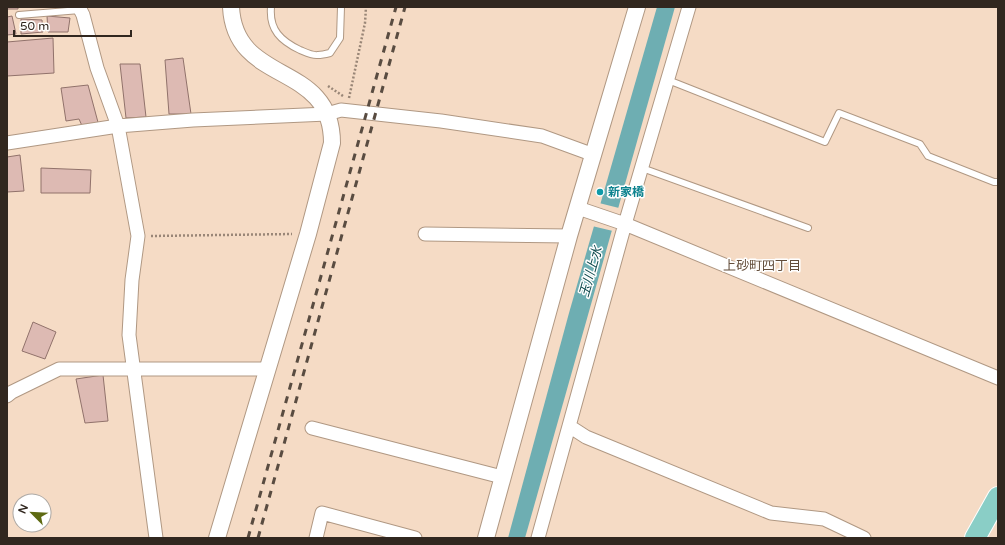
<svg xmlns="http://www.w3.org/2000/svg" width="1005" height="545" viewBox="0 0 1005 545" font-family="'Varela Round','Noto Sans JP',sans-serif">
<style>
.water{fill:#6eaeb2}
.pier{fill:#f5dbc5}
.building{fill:#ddbab3;stroke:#91726b}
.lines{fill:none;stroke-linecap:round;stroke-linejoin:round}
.service-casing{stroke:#b09883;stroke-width:8}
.minor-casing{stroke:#b09883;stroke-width:15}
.tertiary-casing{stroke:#b09883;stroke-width:18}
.primary-casing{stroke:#fff;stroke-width:22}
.path{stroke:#998677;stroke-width:2.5;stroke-dasharray:2 2;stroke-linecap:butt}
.service{stroke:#fff;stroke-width:6}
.minor{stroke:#fff;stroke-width:13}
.tertiary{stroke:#fff;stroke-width:16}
.primary{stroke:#8acec6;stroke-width:20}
.rail{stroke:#594c41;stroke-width:3;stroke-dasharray:7 7;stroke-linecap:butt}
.culture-dot{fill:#0f9aa8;stroke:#fff;stroke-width:1.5}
.labels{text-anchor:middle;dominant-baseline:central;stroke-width:3;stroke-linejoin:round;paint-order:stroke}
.culture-label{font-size:12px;font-weight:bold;fill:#0d838f;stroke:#fff;text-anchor:start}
.neighbourhood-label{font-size:13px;fill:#644e3b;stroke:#fff}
.water-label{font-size:13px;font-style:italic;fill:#0d494c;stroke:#fff}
</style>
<rect width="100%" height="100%" fill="#f5dbc5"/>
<!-- water -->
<path class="water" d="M657,7H675L525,538H508L569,313Z"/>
<!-- pier -->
<path class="pier" d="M599,203L619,208L613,231L592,226Z"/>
<!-- building -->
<path class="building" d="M7,7H18V9H7Z
M12,16L16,34L7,35V17Z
M47,16L70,18L68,32H48Z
M21,19L42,20L43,32L21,34Z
M53,38L54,73L7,76V42Z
M183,58L191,114H169L165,60Z
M120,64H140L146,117L126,118Z
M88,85L99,126L83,128L79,119L66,121L61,88Z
M20,155L24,191L7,192V157Z
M41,168L91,170L90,193H41Z
M33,322L56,332L45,359L22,351Z
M103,375L108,421L85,423L76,379Z"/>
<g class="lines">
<defs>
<path id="service" d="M271,7C269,30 281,41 300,50C305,52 312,56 318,55C322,55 326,54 330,53L340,38L341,7
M19,15L80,10
M668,80L825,142L839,113L920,144L928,156L994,182H998
M642,168L808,228"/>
<path id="minor" d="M79,7L83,15L97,68L118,126L138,236L132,280L129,335L156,538
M7,143L118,126L193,120L327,114L341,110L441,121L542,136L594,155
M578,208L625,224L998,378
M425,234L569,236
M7,396L12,392L59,369H266
M569,426L586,437L771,513L824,519L864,538
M312,428L502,477
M316,538L322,513L415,538
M538,538L625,224L689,7"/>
<path id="tertiary" d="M217,538L308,234L332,143C332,60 235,87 231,7
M486,538L569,236L637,7"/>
<path id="primary" d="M975,538L998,497"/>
</defs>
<!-- service casing -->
<use href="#service" class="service-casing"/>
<!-- minor casing -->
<use href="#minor" class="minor-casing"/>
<!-- tertiary casing -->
<use href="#tertiary" class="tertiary-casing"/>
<!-- primary casing -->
<use href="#primary" class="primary-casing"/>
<!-- path -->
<path class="path" d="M328,86L343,96
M349,98L365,23L366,7
M151,236L292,234"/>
<!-- service -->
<use href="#service" class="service"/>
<!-- minor -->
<use href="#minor" class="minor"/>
<!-- tertiary -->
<use href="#tertiary" class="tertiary"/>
<!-- primary -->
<use href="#primary" class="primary"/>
<!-- rail -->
<path class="rail" d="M248,538L396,7
M258,538L405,7"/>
</g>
<!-- markers -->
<circle class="culture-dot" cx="600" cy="192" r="4"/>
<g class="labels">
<!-- culture labels -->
<g class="culture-label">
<text x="608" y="192">新家橋</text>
</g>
<!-- neighbourhood labels -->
<g class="neighbourhood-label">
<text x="762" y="266">上砂町四丁目</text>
</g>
<!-- water labels -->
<g class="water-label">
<text transform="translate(591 272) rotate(-74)">玉川上水</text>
</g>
</g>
<!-- border -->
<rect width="1005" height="545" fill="none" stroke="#31271f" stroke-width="16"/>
<!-- north arrow -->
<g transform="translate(32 513) rotate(294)"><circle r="19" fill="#ffffff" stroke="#ada9a5"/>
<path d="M0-3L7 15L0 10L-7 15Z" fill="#5e6a12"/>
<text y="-6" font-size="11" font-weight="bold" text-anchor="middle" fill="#31271f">N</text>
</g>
<!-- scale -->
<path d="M14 30v6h117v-6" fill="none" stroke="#31271f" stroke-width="2"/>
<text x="20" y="30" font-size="12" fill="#31271f" stroke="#ffffff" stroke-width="3" paint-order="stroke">50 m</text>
</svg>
